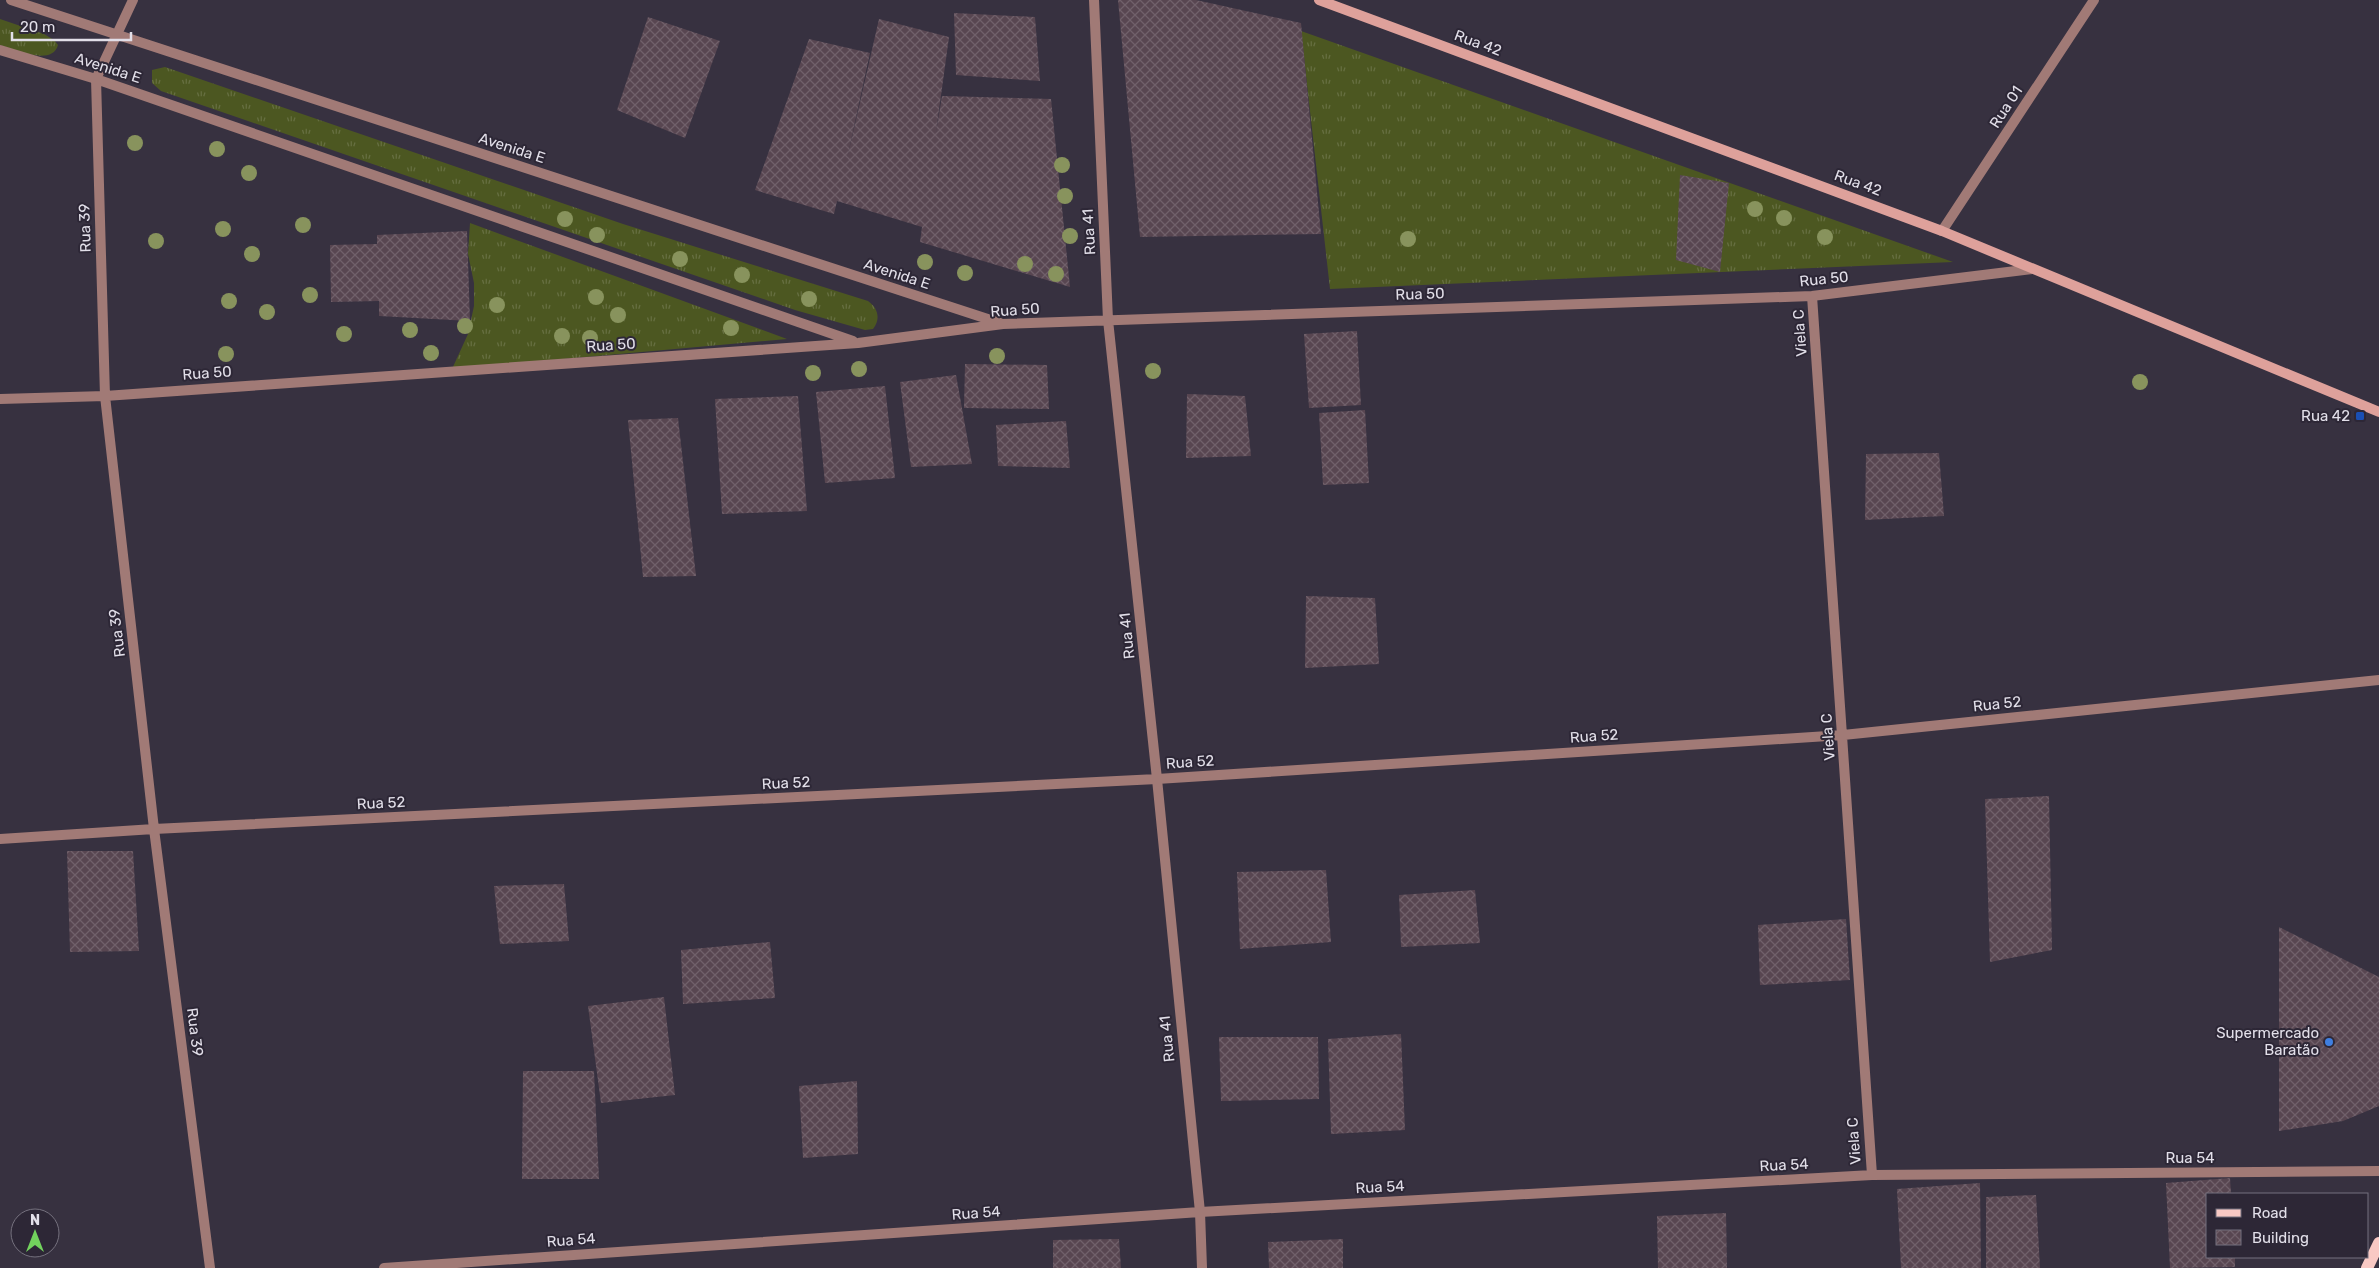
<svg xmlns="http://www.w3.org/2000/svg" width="2379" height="1268" viewBox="0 0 2379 1268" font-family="Rubik,sans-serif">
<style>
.grass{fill:url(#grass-tufts)}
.building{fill:url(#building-cross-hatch)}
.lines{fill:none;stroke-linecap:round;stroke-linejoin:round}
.street{stroke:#a17a76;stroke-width:10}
.secondary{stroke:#dea19b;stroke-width:10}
.primary{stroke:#f9c9c4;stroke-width:12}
.tree{fill:#88935d}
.transit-dot{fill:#1a4fb4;stroke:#2d2736;stroke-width:2}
.shop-dot{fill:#3f7fe0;stroke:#2d2736;stroke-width:2}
.labels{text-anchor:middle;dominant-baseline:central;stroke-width:4;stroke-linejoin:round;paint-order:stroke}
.street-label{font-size:15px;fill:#e2dfe9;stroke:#2d2736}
.poi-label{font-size:15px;fill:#e2dfe9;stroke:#2d2736;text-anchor:end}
</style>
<defs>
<pattern id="grass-tufts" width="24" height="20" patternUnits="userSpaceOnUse" patternTransform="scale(1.25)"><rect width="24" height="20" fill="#4c5721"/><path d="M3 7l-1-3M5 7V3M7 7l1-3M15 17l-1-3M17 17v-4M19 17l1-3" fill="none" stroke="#666f41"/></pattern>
<pattern id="building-cross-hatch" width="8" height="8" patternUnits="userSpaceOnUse" patternTransform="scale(1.25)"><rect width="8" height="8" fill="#584651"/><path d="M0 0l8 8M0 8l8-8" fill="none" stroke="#70606a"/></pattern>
</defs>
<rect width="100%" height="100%" fill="#373140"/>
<!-- grass -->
<path class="grass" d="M0,19L44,34L54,40L58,45C52,67 14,49 0,45Z
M1301,31L1953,262L1330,289Z
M165,67L623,224L868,301C878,308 881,319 873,329L865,330L795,310L161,91L152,83V70Z
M470,223L787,339L452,369L468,334L474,306V283L468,254Z"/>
<!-- building -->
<path class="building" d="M1118,0H1196L1301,23L1321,234L1140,237Z
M954,13L1035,17L1040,81L956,75Z
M648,17L720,41L685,138L617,110Z
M879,19L949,37L936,132L942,96L1051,99L1070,287L920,242L922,227L837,201L834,214L755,190L809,39L870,53L847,159Z
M1680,175L1729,183L1720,272L1676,260Z
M467,231L470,321L379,316V301L331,302L330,245L377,244V235Z
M1357,331L1361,405L1309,408L1304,334Z
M965,364L1047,365L1049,409L964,408Z
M956,375L972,464L911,467L900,382Z
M885,386L895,478L825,483L816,392Z
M1187,394L1245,396L1251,456L1186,458Z
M798,396L807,511L722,514L715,399Z
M1365,410L1369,483L1323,485L1319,413Z
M678,418L696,576L643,577L628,420Z
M1066,421L1070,468L998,466L996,425Z
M1939,453L1944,516L1865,520L1866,454Z
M1306,596L1375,598L1379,664L1305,668Z
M2049,796L2052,950L1990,962L1985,799Z
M67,851H133L139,951L70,952Z
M1326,870L1331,942L1240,949L1237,872Z
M564,884L569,941L500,944L494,886Z
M1475,890L1480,943L1401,947L1399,895Z
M1846,919L1850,980L1760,985L1758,925Z
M2279,927L2379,977V1106L2343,1121L2279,1131Z
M770,942L775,998L683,1004L681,950Z
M664,997L675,1095L601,1103L588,1006Z
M1401,1034L1405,1130L1331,1134L1328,1039Z
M1219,1037H1318L1319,1099L1221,1101Z
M523,1071H594L599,1179H522Z
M857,1081L858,1154L803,1158L799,1086Z
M2230,1178L2231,1194H2208V1257H2235V1267L2170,1268L2166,1183Z
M1980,1183L1981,1268H1901L1897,1189Z
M2036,1195L2040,1268H1986V1197Z
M1726,1213L1727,1268H1658L1657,1216Z
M1119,1239L1121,1268H1053V1240Z
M1343,1239V1268H1269L1268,1242Z"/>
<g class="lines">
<!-- street -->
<path class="street" d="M11,0L1000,323
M133,0L96,79L105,396L154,829L210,1268
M1094,0L1108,320L1157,779L1200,1212L1202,1268
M0,50L96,79L853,341
M1942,231L2094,0
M1812,296L1872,1175
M0,399L105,396L858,343L1003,324L1812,296L2032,269
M0,839L154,829L1157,779L1843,735L2379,680
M384,1268L1200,1212L1872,1175L2379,1171"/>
<!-- secondary -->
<path class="secondary" d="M1319,0L1942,231L2379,412"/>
<!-- primary -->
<path class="primary" d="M2367,1268L2379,1243"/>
</g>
<!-- trees -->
<g class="tree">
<circle cx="135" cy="143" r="8"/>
<circle cx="217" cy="149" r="8"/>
<circle cx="1062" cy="165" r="8"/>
<circle cx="249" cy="173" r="8"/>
<circle cx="1065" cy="196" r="8"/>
<circle cx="1755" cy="209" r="8"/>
<circle cx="1784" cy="218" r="8"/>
<circle cx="565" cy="219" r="8"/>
<circle cx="303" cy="225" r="8"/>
<circle cx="223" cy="229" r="8"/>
<circle cx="597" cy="235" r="8"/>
<circle cx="1070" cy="236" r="8"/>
<circle cx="1825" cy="237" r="8"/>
<circle cx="1408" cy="239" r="8"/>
<circle cx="156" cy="241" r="8"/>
<circle cx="252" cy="254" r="8"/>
<circle cx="680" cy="259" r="8"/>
<circle cx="925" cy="262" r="8"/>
<circle cx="1025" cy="264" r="8"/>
<circle cx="965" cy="273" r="8"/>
<circle cx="1056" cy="274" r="8"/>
<circle cx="742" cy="275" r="8"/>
<circle cx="310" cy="295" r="8"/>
<circle cx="596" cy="297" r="8"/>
<circle cx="809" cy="299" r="8"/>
<circle cx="229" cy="301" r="8"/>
<circle cx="497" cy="305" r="8"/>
<circle cx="267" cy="312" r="8"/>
<circle cx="618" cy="315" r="8"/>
<circle cx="465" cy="326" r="8"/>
<circle cx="731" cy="328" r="8"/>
<circle cx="410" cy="330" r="8"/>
<circle cx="344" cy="334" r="8"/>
<circle cx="562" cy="336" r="8"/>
<circle cx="590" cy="338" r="8"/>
<circle cx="431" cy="353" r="8"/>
<circle cx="226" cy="354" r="8"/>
<circle cx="997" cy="356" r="8"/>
<circle cx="859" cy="369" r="8"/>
<circle cx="1153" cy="371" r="8"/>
<circle cx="813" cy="373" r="8"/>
<circle cx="2140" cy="382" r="8"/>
</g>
<!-- markers -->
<rect class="transit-dot" x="2355" y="411" width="10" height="10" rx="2.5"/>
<circle class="shop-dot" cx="2329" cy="1042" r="5"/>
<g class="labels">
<!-- street labels -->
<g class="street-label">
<text transform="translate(1478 43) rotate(20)">Rua 42</text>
<text transform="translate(108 68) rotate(18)">Avenida E</text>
<text transform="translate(2006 107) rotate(-57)">Rua 01</text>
<text transform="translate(512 148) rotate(18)">Avenida E</text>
<text transform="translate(1858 183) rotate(20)">Rua 42</text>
<text transform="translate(85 228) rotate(-92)">Rua 39</text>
<text transform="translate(1089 232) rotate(-93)">Rua 41</text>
<text transform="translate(897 274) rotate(18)">Avenida E</text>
<text transform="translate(1824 279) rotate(-6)">Rua 50</text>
<text transform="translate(1420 294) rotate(-2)">Rua 50</text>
<text transform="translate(1015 310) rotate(-4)">Rua 50</text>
<text transform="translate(1800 333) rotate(-94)">Viela C</text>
<text transform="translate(611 345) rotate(-4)">Rua 50</text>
<text transform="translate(207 373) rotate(-4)">Rua 50</text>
<text transform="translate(117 633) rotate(-97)">Rua 39</text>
<text transform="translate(1127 636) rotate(-96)">Rua 41</text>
<text transform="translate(1997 704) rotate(-6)">Rua 52</text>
<text transform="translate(1594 736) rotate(-4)">Rua 52</text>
<text transform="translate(1828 737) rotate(-94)">Viela C</text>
<text transform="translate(1190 762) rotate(-4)">Rua 52</text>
<text transform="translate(786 783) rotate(-3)">Rua 52</text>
<text transform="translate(381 803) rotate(-3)">Rua 52</text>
<text transform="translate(195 1032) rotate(83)">Rua 39</text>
<text transform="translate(1167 1039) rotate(-96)">Rua 41</text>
<text transform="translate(1854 1141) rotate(-94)">Viela C</text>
<text x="2190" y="1158">Rua 54</text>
<text transform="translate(1784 1165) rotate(-3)">Rua 54</text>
<text transform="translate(1380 1187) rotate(-3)">Rua 54</text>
<text transform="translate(976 1213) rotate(-4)">Rua 54</text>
<text transform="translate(571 1240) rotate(-4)">Rua 54</text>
</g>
<!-- poi labels -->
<g class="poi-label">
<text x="2350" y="416">Rua 42</text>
<text x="2319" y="1033">Supermercado<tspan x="2319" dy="17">Baratão</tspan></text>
</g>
</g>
<!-- legend -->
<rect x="2206" y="1193" width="162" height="65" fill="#2d2736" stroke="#75717e"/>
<rect x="2216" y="1209" width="25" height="8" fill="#f9c9c4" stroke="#75717e"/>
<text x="2252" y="1218" font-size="15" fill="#e2dfe9">Road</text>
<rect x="2216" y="1230" width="25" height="15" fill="url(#building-cross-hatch)" stroke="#75717e"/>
<text x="2252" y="1243" font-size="15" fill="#e2dfe9">Building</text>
<!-- north arrow -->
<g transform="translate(35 1233)"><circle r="24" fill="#2d2736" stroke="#75717e"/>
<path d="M0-4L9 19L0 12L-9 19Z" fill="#72d25d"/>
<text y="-8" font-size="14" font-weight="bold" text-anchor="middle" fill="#e2dfe9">N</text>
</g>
<!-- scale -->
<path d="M12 32v8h119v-8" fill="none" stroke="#e2dfe9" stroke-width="2.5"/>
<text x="20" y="32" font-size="15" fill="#e2dfe9" stroke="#2d2736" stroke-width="4" paint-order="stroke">20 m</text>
</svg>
